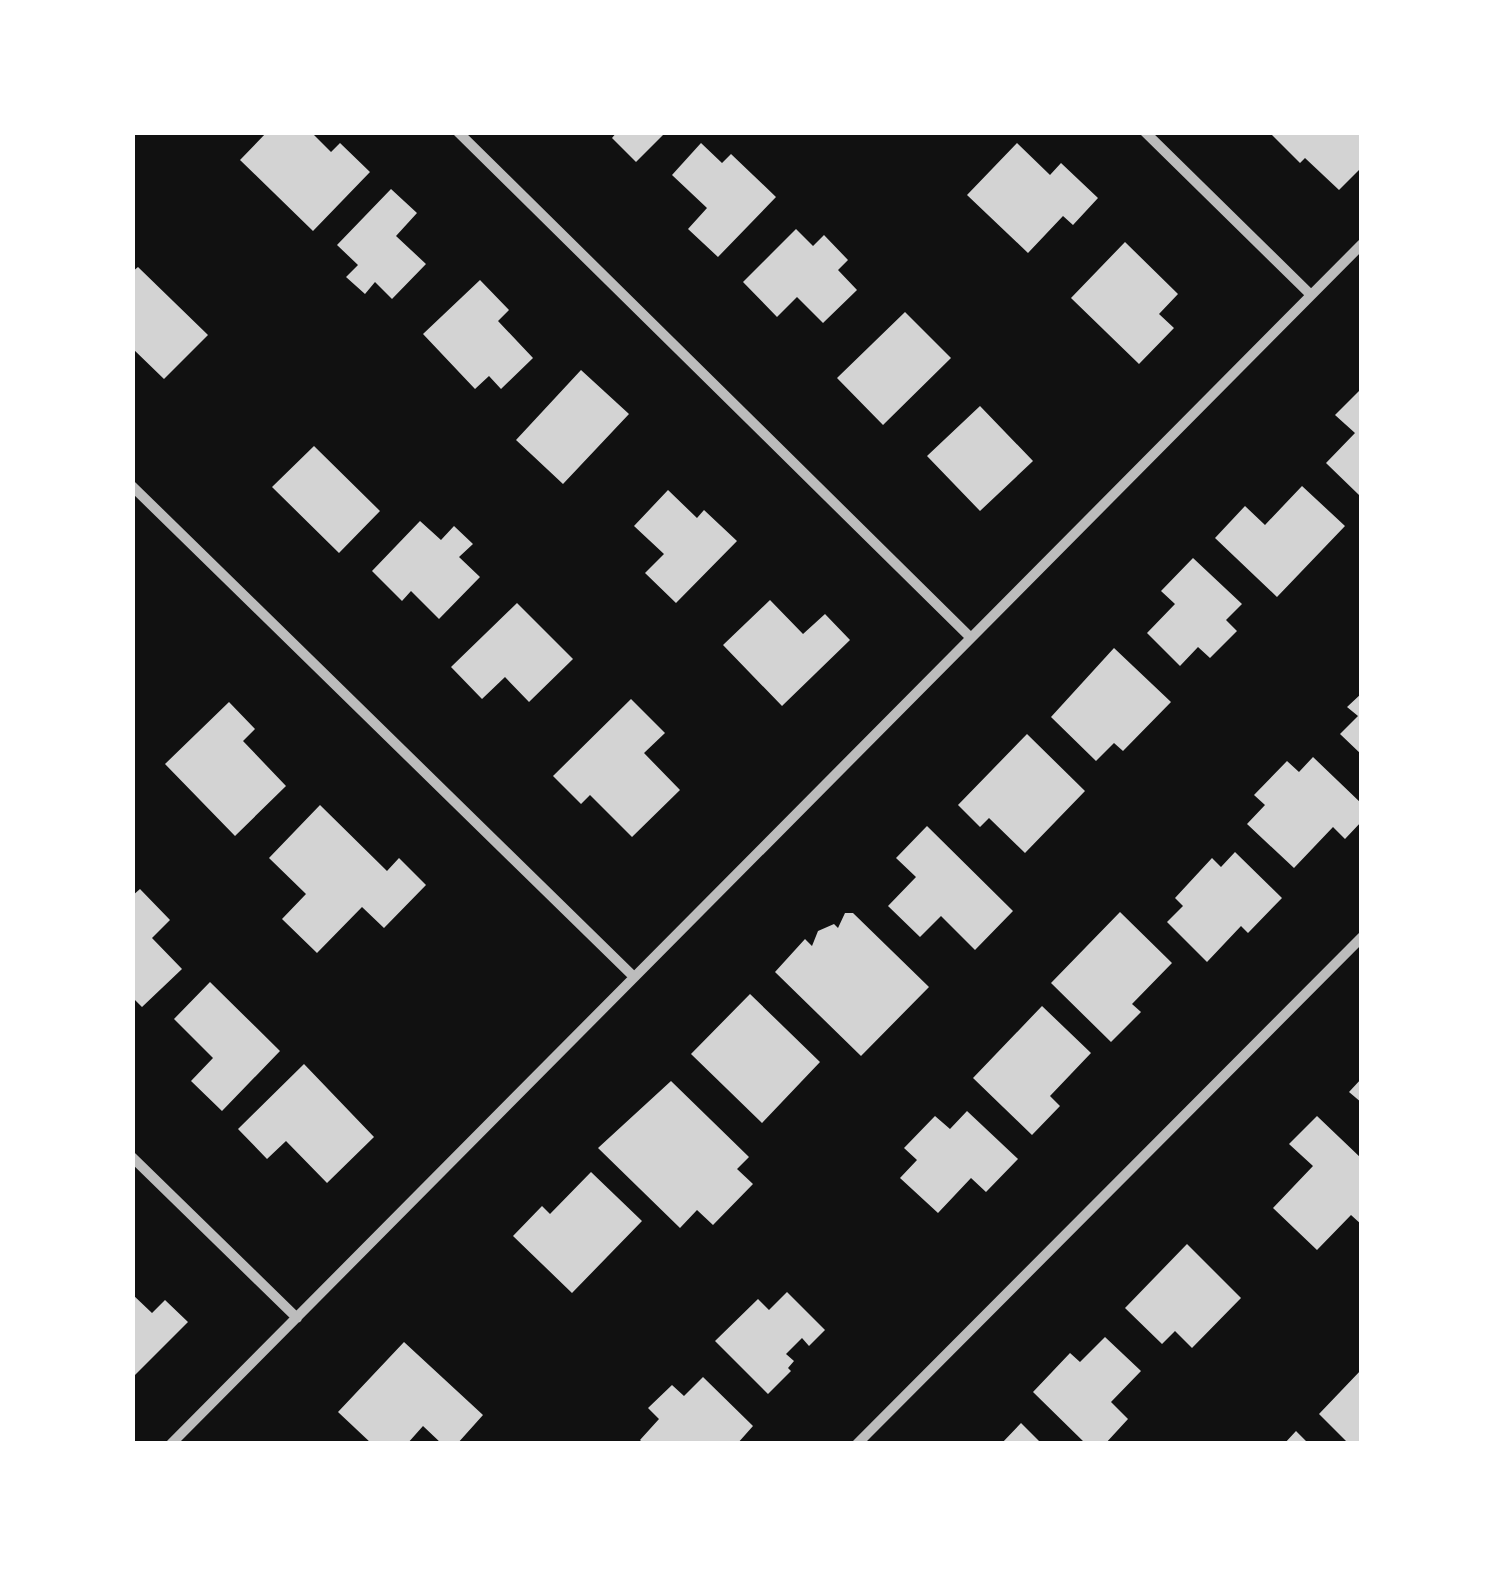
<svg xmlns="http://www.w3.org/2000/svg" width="1494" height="1576" viewBox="0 0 1494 1576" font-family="Helvetica,sans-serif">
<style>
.building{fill:#d3d3d3}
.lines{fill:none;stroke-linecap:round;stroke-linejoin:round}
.minor{stroke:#bcbcbc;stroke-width:10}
</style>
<rect width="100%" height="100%" fill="#111"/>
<!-- building -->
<path class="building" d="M267,132H311L331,152L340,143L370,172L313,231L240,160Z
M617,132H666L636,162L612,138Z
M1269,132H1362V167L1339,190L1305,158L1300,163Z
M701,143L722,163L731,154L776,197L718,257L688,229L707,208L672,175Z
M1017,143L1050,175L1061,163L1098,198L1073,225L1063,216L1028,253L967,195Z
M391,189L417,213L396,236L426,264L392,299L375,282L365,294L346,277L358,265L337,245Z
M796,229L813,246L824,235L848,260L838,270L857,290L823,323L797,297L777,317L743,282Z
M1125,242L1178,294L1159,314L1174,328L1139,364L1071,298Z
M138,267L208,335L164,379L132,348V272Z
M480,280L509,310L498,321L533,358L501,389L489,376L475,389L423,334Z
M905,312L951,358L883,425L837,378Z
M581,370L629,414L563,484L516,440Z
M1362,388V493L1359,495L1326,463L1355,433L1335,415Z
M980,406L1033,461L980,511L927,456Z
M314,446L380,511L339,553L272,487Z
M1302,486L1345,526L1277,597L1215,538L1245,506L1265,525Z
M668,490L697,518L704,510L737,541L676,603L645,573L664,554L634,526Z
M420,521L441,540L454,526L473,544L459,557L480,577L439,619L411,591L402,601L372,571Z
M1193,558L1242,604L1226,620L1237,631L1210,658L1198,647L1180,666L1147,633L1175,604L1161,591Z
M770,600L803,634L825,614L850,640L782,706L723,645Z
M517,603L573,659L529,702L505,677L482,699L451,667Z
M1114,648L1171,702L1123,751L1114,743L1096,761L1051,717Z
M1362,693V755L1340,734L1358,716L1347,707Z
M631,699L665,733L644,753L680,790L632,837L590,795L581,804L553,776Z
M229,702L255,729L243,741L286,786L235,836L165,764Z
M1027,734L1085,791L1025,853L989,818L980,827L958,805Z
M1313,757L1362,804V821L1345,839L1333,827L1294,868L1247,824L1265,805L1254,795L1287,761L1299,772Z
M320,805L387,871L399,858L426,885L384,928L362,907L317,953L282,919L306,894L269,858Z
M927,826L1013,911L975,950L941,916L920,937L888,906L916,877L896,858Z
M1235,852L1282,898L1248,933L1241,926L1207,962L1167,922L1183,906L1175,898L1212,858L1221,867Z
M140,889L170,920L152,938L182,969L142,1007L132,997V896Z
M1120,912L1172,963L1132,1004L1141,1012L1111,1042L1051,983Z
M845,913H853L929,987L861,1056L775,972L805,939L812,946L818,931L834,924L838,928Z
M210,982L280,1051L222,1111L191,1081L213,1058L174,1019Z
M750,994L820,1062L762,1123L691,1054Z
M1042,1006L1091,1053L1050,1096L1060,1106L1032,1135L973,1078Z
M304,1064L374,1137L327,1183L286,1141L267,1159L238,1129Z
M1362,1078V1103L1349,1092Z
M671,1081L749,1157L737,1169L753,1184L713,1225L697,1210L680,1228L598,1148Z
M967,1111L1018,1159L986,1192L971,1178L938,1213L900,1178L917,1160L904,1148L935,1116L950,1129Z
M1317,1116L1362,1159V1225L1351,1215L1317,1250L1273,1208L1313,1166L1289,1144Z
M591,1172L642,1221L572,1293L513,1236L542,1206L550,1214Z
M1187,1244L1241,1298L1192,1348L1175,1331L1162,1344L1125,1308Z
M787,1292L825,1330L809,1346L802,1338L786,1354L794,1361L788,1368L791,1371L768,1394L715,1341L758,1299L769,1310Z
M132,1294L152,1313L165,1300L188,1322L132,1378Z
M1105,1337L1141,1371L1111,1402L1128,1419L1105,1444H1086L1033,1392L1070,1353L1080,1362Z
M404,1342L483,1415L457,1444H442L423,1426L407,1444H372L338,1412Z
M1362,1369V1444H1349L1319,1414Z
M703,1377L753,1426L737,1444H644L640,1440L659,1419L648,1408L672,1385L684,1396Z
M1021,1423L1042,1444H1001Z
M1296,1431L1309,1444H1284Z"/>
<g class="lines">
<!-- minor -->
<path class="minor" d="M458,132L970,637
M1145,132L1311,295
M132,486L633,976
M132,1157L297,1318
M171,1444L1362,244
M857,1444L1362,937"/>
</g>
<!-- border -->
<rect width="1494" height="1576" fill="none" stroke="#ffffff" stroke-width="270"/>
</svg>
